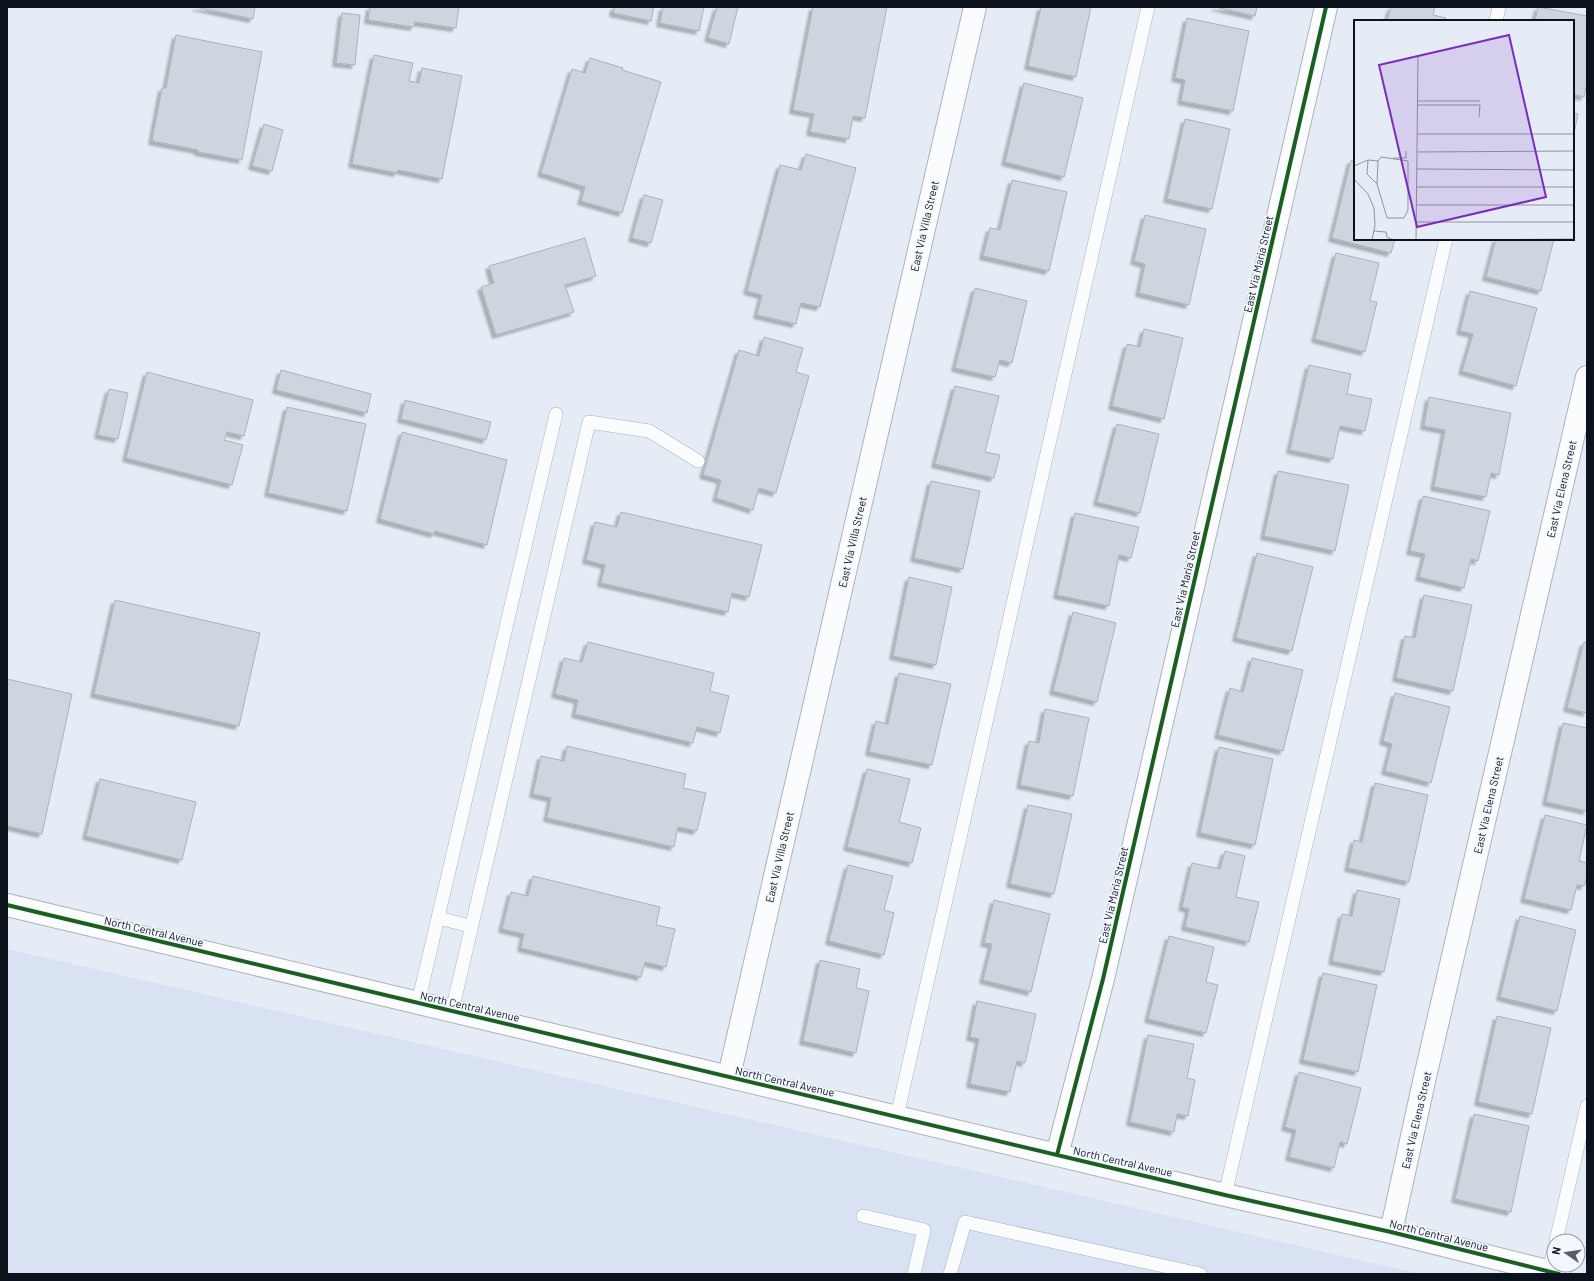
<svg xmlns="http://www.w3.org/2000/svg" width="1594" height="1281" viewBox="0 0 1594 1281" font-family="Barlow,sans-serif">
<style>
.built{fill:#d8e2f3}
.building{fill:#cdd6df;stroke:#aab2ba;filter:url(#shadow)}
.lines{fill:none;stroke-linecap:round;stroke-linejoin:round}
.lane-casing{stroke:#acb2bc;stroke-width:14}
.street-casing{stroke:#acb2bc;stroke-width:24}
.lane{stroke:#fbfcfe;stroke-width:13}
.street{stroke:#fbfcfe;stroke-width:22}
.cycleway-casing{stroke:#f3f7fd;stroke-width:6}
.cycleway{stroke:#1b5e20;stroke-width:4}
.labels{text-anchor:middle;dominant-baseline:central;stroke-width:3.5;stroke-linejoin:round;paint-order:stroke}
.street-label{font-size:11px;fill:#0c121c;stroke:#f3f7fd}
.inset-road{fill:none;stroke:#8f959f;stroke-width:1}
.view{fill:#7b2cbf;fill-opacity:0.15;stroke:#7b2cbf;stroke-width:2}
.inset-edge{fill:none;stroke:#0c121c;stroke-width:2}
</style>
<defs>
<filter id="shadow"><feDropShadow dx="-3.5" dy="3.5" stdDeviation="1" flood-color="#0004"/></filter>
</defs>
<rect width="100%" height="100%" fill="#e6ecf6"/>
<!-- built -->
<path class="built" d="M7,949L914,1157L1420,1274H7Z"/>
<!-- building -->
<path class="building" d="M196,7H255L253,19Z
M370,7H459L456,28L415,22L414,27L368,20Z
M614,7H654L651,21L613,13Z
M663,7H704L699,31L660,23Z
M717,7H738L729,44L708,38Z
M813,7H887L865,118L853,116L849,139L810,132L814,114L793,110Z
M1041,7H1091L1076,77L1028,66Z
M1215,7H1257L1255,16Z
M1391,7H1435L1433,15L1446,18L1445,21H1387Z
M1538,7L1587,16V83L1584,97L1573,94V21H1535Z
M342,13L360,15L355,65L336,63Z
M1187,18L1249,31L1233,111L1181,101L1185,80L1175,78Z
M176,35L262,52L242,160L198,152V150L152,141L162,88H166Z
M374,55L413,63L409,81L419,83L422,68L462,76L442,179L398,170L397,173L352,164Z
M590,58L623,68L622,70L661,82L622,213L581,201L585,187L541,173L572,69L585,73Z
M1024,83L1083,98L1064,177L1005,162Z
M1573,112L1578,114L1573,138Z
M1185,119L1230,129L1212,209L1167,199Z
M264,124L283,130L272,171L252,166Z
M806,154L856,168L820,307L801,303L796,324L757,315L762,295L747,291L780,165L801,170Z
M1351,160L1355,161V239H1395L1391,253L1332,238Z
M1012,180L1067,192L1049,271L983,256L990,228L1000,230Z
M644,195L663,200L651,243L632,238Z
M1145,215L1206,229L1189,305L1139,293L1145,264L1134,261Z
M585,238L596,276L565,285L574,312L496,335L481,287L494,283L489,266Z
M1496,239H1554L1541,291L1486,277Z
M1336,253L1379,263L1370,301L1377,302L1365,352L1315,339Z
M975,288L1027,301L1012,363L1000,360L995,377L955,368Z
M1470,291L1537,308L1516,386L1462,371L1473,334L1460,331Z
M1144,329L1183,338L1164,419L1112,406L1127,344L1140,347Z
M764,337L803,348L796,372L809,376L776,493L759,488L753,510L716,498L721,480L703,475L739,350L759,356Z
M1309,365L1351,374L1347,394L1372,399L1365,431L1340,426L1333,459L1290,450Z
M281,370L371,394L367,413L276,390Z
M147,372L253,400L244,436L227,432L224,440L243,445L232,485L126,458Z
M955,386L999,396L985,452L1000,455L994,478L935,464Z
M109,389L128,393L118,439L98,435Z
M1429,397L1511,413L1499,475L1491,473L1486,497L1434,487L1445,430L1424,426Z
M405,400L491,422L486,440L401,419Z
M287,407L366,424L347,511L268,493Z
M1117,424L1159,434L1140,513L1097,502Z
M402,432L507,460L487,545L435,531L434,534L380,519Z
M1278,471L1349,485L1335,551L1264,536Z
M931,481L980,491L963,569L914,558Z
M1423,496L1490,511L1478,561L1471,559L1464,588L1419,577L1425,554L1410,551Z
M621,512L762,545L749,597L732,593L728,612L601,583L605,565L586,560L595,522L617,527Z
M1075,513L1139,527L1131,558L1119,555L1109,606L1057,595Z
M1257,553L1313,567L1292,651L1236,638Z
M909,577L952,587L936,665L893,656Z
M1424,595L1472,605L1453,691L1396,678L1405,636L1415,638Z
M115,600L260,633L239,726L94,694Z
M1073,612L1116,623L1097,702L1053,691Z
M588,642L714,673L710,691L729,696L720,733L697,727L693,743L575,714L578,700L555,694L564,658L582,662Z
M1584,642L1587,643V713L1567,708Z
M1252,658L1303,670L1283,751L1218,735L1230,688L1243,692Z
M899,673L951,684L932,765L869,752L876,721L888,724Z
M7,679L72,694L42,834L7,826Z
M1395,693L1450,707L1431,783L1385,771L1392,744L1383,741Z
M1045,709L1089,718L1073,796L1020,785L1029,741L1039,743Z
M1563,723L1587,728V811L1546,802Z
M567,746L686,774L683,788L706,793L697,831L678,827L674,847L547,818L551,798L533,794L541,756L564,761Z
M1219,747L1273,759L1255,845L1200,833Z
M867,769L910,779L899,822L921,828L912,863L847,847Z
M100,779L196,802L182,860L86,836Z
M1375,783L1428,795L1409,882L1348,868L1354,840L1362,842Z
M1028,805L1072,814L1054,894L1010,884Z
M1545,815L1587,825L1579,861L1587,863V876L1584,886L1577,885L1571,910L1524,899Z
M1225,851L1245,856L1236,897L1259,902L1249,942L1185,927L1189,909L1182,907L1192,863L1220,869Z
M848,865L893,876L884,910L894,913L884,955L829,941Z
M533,876L660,907L656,925L675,929L666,967L645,962L641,977L521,948L524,934L502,929L511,892L528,896Z
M1357,890L1400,899L1384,972L1332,961L1342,914L1352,916Z
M994,900L1050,914L1031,992L983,980L992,944L984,943Z
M1520,916L1576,930L1557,1011L1500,997Z
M1169,936L1214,947L1206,982L1218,985L1206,1033L1148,1019Z
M820,960L860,969L856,988L869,991L856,1053L803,1041Z
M1323,973L1377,985L1358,1072L1303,1060Z
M977,1001L1036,1014L1025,1063L1017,1061L1010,1092L970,1084L979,1039L970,1037Z
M1497,1016L1551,1028L1532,1114L1478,1102Z
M1148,1035L1194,1044L1187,1078L1195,1080L1188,1116L1177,1114L1174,1132L1130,1122Z
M1299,1072L1361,1088L1347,1144L1340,1142L1334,1168L1289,1157L1296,1130L1285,1127Z
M1474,1114L1529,1126L1511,1212L1455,1199Z"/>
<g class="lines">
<defs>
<path id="lane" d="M1496,21L1499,7
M438,918L471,926
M418,1003L556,414
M452,1011L589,422L649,431L698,461
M897,1116L1148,7
M1225,1195L1446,239
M863,1216L924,1230L914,1274
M1556,1241L1587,1106
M1549,1272L1554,1249
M950,1274L965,1222L1200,1274"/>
<path id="street" d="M7,905L1225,1195L1391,1232L1559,1274
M729,1076L975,7
M1057,1155L1103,979L1326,7
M1391,1232L1425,1077L1587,377"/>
</defs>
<!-- lane casing -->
<use href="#lane" class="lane-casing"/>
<!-- street casing -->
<use href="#street" class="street-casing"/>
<!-- lane -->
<use href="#lane" class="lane"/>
<!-- street -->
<use href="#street" class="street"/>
<defs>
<path id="cycleway" d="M7,905L1225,1195L1391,1232L1559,1274
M1057,1155L1103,979L1326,7"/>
</defs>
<!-- cycleway casing -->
<use href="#cycleway" class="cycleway-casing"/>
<!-- cycleway -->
<use href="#cycleway" class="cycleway"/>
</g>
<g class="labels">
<!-- street labels -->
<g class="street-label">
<text transform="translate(924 226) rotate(-77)">East Via Villa Street</text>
<text transform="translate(1258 264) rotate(-77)">East Via Maria Street</text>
<text transform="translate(1561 489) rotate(-77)">East Via Elena Street</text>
<text transform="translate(852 542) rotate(-77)">East Via Villa Street</text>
<text transform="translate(1185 579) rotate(-77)">East Via Maria Street</text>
<text transform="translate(1488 805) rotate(-77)">East Via Elena Street</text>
<text transform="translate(779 857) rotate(-77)">East Via Villa Street</text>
<text transform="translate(1113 895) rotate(-77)">East Via Maria Street</text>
<text transform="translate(154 931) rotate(13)">North Central Avenue</text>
<text transform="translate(470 1006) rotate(13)">North Central Avenue</text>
<text transform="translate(785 1081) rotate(13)">North Central Avenue</text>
<text transform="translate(1416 1120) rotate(-77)">East Via Elena Street</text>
<text transform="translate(1123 1161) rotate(13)">North Central Avenue</text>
<text transform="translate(1439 1235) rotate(14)">North Central Avenue</text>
</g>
</g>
<!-- overview -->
<g transform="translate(1354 20)">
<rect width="220" height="220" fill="#e6ecf6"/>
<path class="inset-road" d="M63,81H126M63,85H126L125,97M63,114H220M63,132L220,131M39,138H52V131M0,146L14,140L24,141L23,164L13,154L14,140M63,149L220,150M0,159L14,174L20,188L21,205L18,220M23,164L33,198H50L54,190V141L27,137L24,141M63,167H220M63,185H220M62,202H220M20,211L32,212L33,217L39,220M62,220L64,35M103,220L220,219"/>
<path class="view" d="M155,15L192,177L63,207L25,45Z"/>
<rect width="220" height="220" class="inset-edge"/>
</g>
<!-- border -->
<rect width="1594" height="1281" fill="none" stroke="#0c121c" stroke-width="16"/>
<!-- north arrow -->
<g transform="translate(1566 1253) rotate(283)"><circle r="19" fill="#f3f7fd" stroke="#979ba3"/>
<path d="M0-3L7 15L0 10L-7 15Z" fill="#585e68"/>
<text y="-6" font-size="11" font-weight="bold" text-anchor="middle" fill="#0c121c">N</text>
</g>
</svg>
